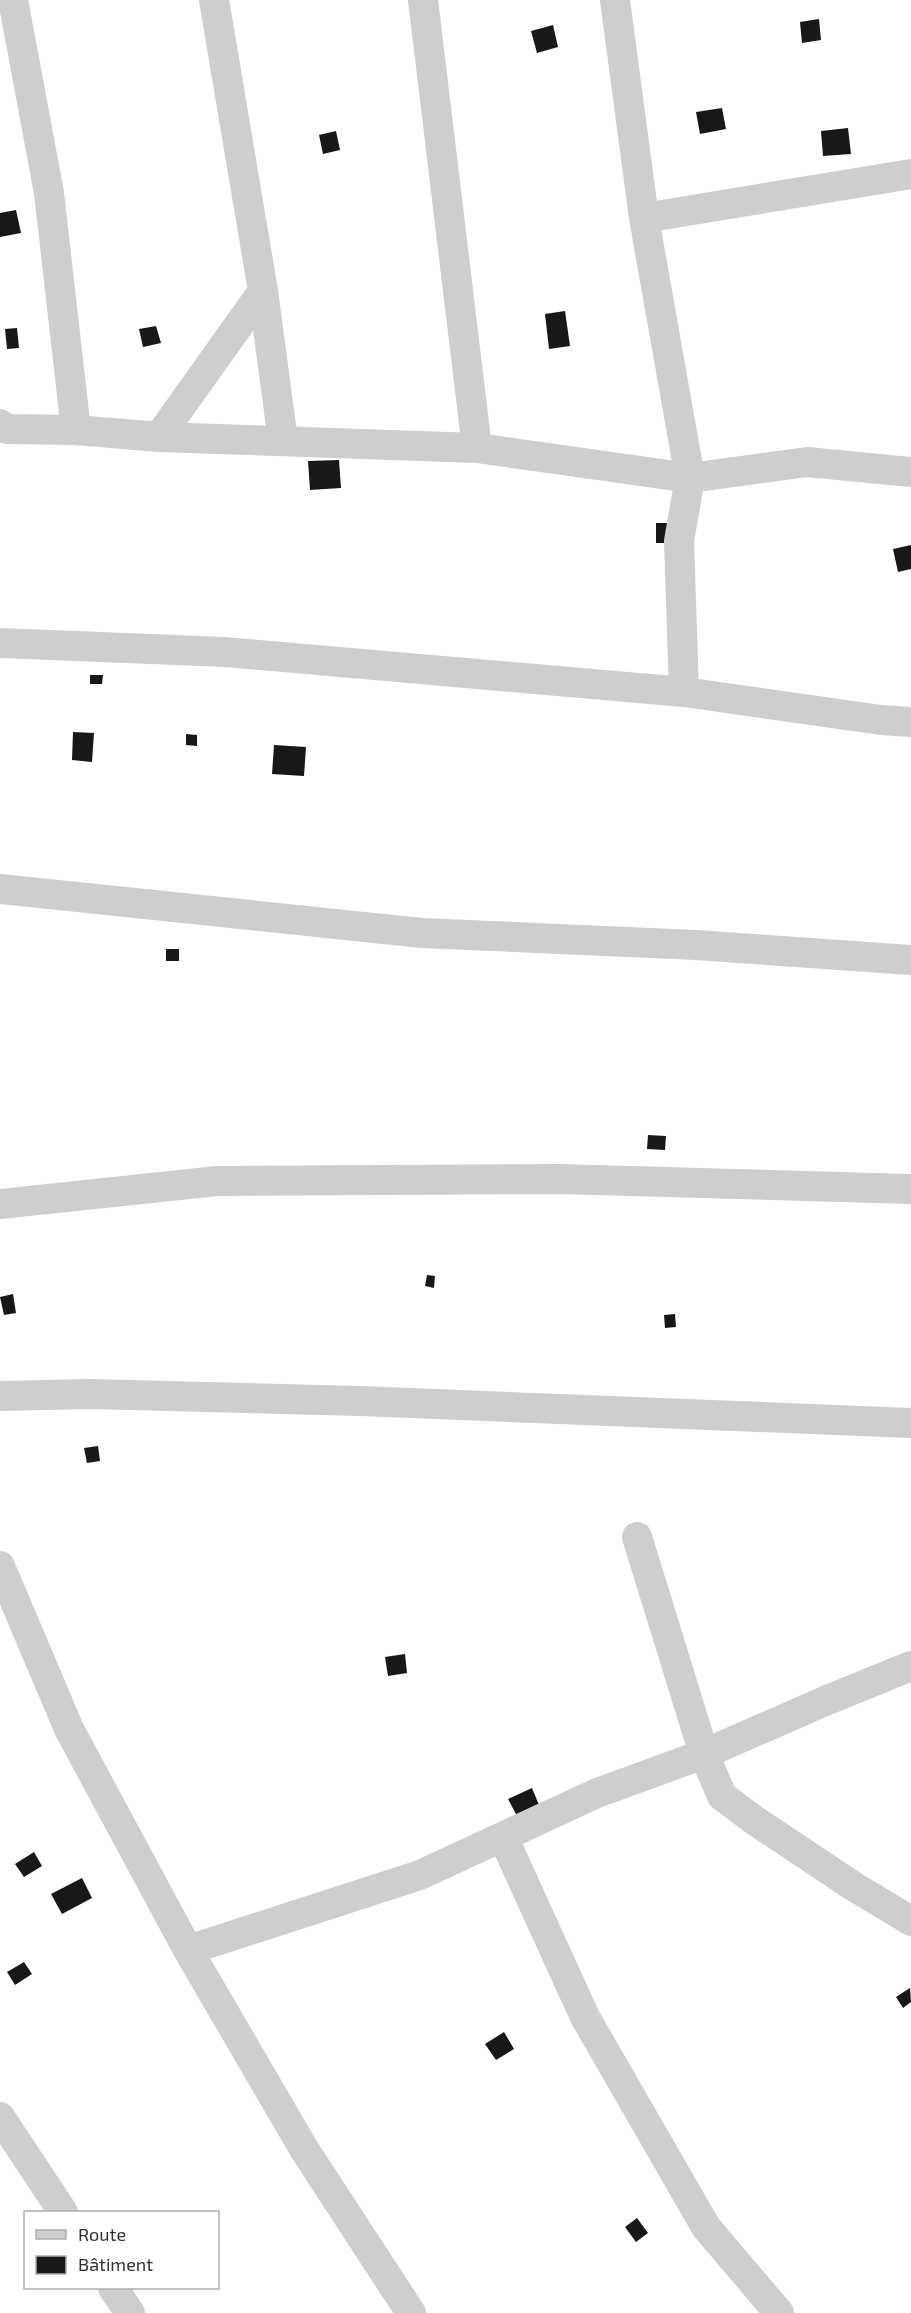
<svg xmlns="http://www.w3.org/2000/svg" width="911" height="2313" viewBox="0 0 911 2313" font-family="'Exo 2',sans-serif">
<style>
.building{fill:#181818}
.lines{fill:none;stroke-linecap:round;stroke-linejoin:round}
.minor{stroke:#cecece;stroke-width:30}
</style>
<rect width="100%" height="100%" fill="#fff"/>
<!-- building -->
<path class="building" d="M819,19L821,40L802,43L800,22Z
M553,25L558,47L537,53L531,31Z
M722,108L726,129L700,134L696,112Z
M848,128L851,154L823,156L821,131Z
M336,131L340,150L323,154L319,135Z
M16,210L21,233L0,237V213Z
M565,311L570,346L549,349L545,314Z
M156,326L161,343L143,347L139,329Z
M17,328L19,348L7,349L5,329Z
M339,460L341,488L310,490L308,461Z
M656,523H676V543H656Z
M911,545V569L898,572L893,549Z
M90,675H103L102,684H90Z
M73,732L94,733L92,762L72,760Z
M186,734L197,735V746L186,745Z
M274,745L306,747L304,776L272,774Z
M166,949H179V961H166Z
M648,1135L666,1136L665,1150L647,1149Z
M427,1275L435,1276L434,1288L425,1286Z
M13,1294L16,1313L4,1315L0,1297Z
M675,1314L676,1327L665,1328L664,1315Z
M98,1446L100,1461L87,1463L84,1448Z
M405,1654L407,1673L388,1676L385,1657Z
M532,1788L539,1805L517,1816L508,1799Z
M34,1852L42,1866L24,1877L15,1864Z
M82,1878L92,1898L62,1914L51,1894Z
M24,1962L32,1974L15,1985L7,1972Z
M910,1988L911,2002L903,2008L896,1997Z
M504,2032L514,2049L496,2060L485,2044Z
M637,2218L648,2233L636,2242L625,2227Z"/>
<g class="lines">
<!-- minor -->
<path class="minor" d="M13,0L49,193L76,430
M214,0L263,291L283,441
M423,0L477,448
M615,0L644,218L690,478L679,541L684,692
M644,218L911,174
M0,424L7,429L76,430L159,437L477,448L690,478L807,462L911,472
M159,437L263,291
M0,643L225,652L684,692L881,720L911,722
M0,889L422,933L696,945L911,960
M0,1204L217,1181L560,1179L911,1189
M0,1396L89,1394L360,1401L911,1423
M637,1537L704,1754L722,1796L754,1820L853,1886L911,1921
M0,1566L69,1729L188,1950L304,2149L411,2313
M503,1837L585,2017L706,2227L779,2313
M188,1950L420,1875L597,1793L704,1754L825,1701L911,1666
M0,2117L63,2212
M113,2288L130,2313"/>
</g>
<!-- legend -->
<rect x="24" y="2211" width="195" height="78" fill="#ffffff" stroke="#adadad" stroke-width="1.5"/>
<rect x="36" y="2230" width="30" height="9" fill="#cecece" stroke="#adadad" stroke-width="1.5"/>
<text x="78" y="2241" font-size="18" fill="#313131">Route</text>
<rect x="36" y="2256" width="30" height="18" fill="#181818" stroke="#adadad" stroke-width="1.5"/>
<text x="78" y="2271" font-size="18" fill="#313131">Bâtiment</text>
</svg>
